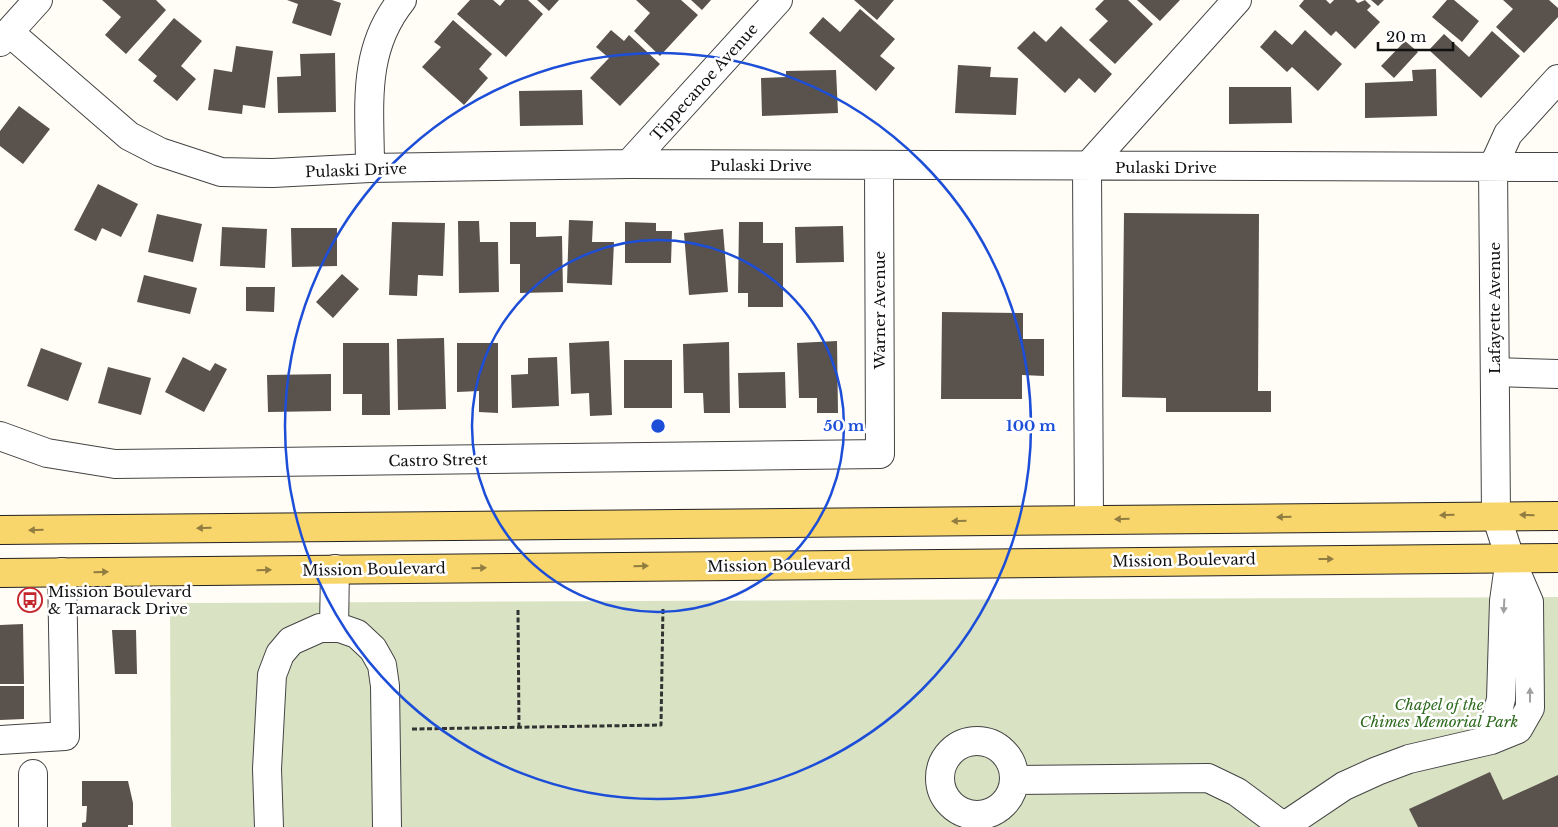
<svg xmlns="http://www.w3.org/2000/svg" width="1558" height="827" viewBox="0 0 1558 827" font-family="'Libre Baskerville',serif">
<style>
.cemetery{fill:#d9e3c4}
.building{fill:#5a524d}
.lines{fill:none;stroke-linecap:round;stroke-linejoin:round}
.minor-casing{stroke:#444;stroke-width:30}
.major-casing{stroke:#222;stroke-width:30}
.path{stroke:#333;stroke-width:3;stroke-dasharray:5 2.5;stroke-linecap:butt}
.minor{stroke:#fff;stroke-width:28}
.major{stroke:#f9d66b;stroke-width:28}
.oneway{fill:#917d42}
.oneway2{fill:#a0a0a0}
.ring{fill:none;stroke:#1d4ed8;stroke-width:2.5}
.labels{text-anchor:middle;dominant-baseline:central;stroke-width:5;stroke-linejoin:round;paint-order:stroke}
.street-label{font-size:15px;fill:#111;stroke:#fff}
.poi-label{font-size:15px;fill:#111;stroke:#fff;text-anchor:start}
.park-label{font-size:15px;font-style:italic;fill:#2f6b1f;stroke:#fff}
.centre{fill:#1d4ed8;stroke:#fff;stroke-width:2.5}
.ring-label{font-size:15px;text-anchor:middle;font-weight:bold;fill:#1d4ed8;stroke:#fff;stroke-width:5;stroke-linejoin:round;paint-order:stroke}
</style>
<rect width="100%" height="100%" fill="#fffdf5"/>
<!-- cemetery -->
<path class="cemetery" d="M1558,597V827H171L170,603Z"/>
<!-- building -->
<path class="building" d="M102,0H156L166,10L126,54L105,35L121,17Z
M287,0H332L341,3L331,36L292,23L298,4Z
M470,0H493L500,6L505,0H528L543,14L506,57L457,14Z
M537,0H559L549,11Z
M636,0H681L698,15L660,56L634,31L650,13Z
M691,0H711L702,10Z
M854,0H894L877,20Z
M1104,0H1128L1153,24L1115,64L1089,40L1108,21L1095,9Z
M1137,0H1180L1160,21Z
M1304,0H1326L1330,4L1334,0H1355L1358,3L1365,0L1371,6L1367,10L1380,22L1355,49L1336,31L1331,36L1299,6Z
M1371,0H1384L1378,6Z
M1447,0H1454L1479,21L1462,42L1432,17Z
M1503,0H1549L1558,8V17L1524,53L1496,27L1513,9Z
M860,9L895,39L880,56L895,68L876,91L809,33L823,17L840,32Z
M174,18L202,41L181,66L196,79L177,101L153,81L157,76L138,60Z
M453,20L492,54L479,69L488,78L464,105L422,67L441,47L434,42Z
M1061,26L1112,74L1095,93L1079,78L1065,93L1017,48L1034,31L1046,42Z
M611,30L624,41L629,35L660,64L620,106L590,78L609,58L596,47Z
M1275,30L1292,45L1305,30L1342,64L1318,91L1292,67L1287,72L1260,47Z
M1492,31L1520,56L1481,98L1429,50L1444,34L1469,57Z
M1405,41L1418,52L1394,78L1381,66Z
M236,46L273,51L265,108L243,105L242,114L208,110L214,69L232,72Z
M335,53L336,112L278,113L277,77L301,76L300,54Z
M958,65L991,67L990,77L1018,78L1016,115L955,113Z
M1436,69L1437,116L1365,118V83L1413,81L1412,70Z
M836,70L838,113L762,116L761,78L786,77V71Z
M1229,87H1291L1292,123L1229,124Z
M582,90L583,125L520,126L519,91Z
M19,106L50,129L23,164L0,146V131Z
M98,184L138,204L121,237L102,228L96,241L74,230Z
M1124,213L1259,214L1258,391H1271V412H1166V398L1122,397Z
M157,214L202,224L193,262L148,252Z
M569,220L593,221L592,242H614L612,285L567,283Z
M458,221H479L480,242H498L499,292L459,293Z
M392,222L445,223L443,276L418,275L417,296L389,295Z
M510,222H536V237L562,236L563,292L520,293V264H510Z
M625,222L656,223V231H672L671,263H625Z
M739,222H763V243H783V307H748V293H738Z
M843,226L844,262L796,263L795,227Z
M222,227L267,229L265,268L220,266Z
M291,228H337V266L292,267Z
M723,229L728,292L689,295L684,233Z
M342,274L359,289L333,318L316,302Z
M144,275L197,288L190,314L137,302Z
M246,287H275L274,312L246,311Z
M942,312L1023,313V339H1044V376L1022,375V399H941Z
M444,338L446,409L398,410L397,339Z
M609,341L612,415L590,416L589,393L571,394L569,343Z
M837,341L838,413H817V398H799L797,343Z
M729,342L730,413H704L703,393H684L683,344Z
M343,343H389L390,415H362V394H343Z
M457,343H498V413L479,412V391L457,392Z
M41,348L82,363L68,401L27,386Z
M183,357L210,371L215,363L227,369L204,412L165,392Z
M557,357L559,406L512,408L511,375L528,374V358Z
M624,360H672V408H624Z
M108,367L151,378L141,415L98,403Z
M785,372L786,408H739L738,373Z
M331,374V411L268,412L267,375Z
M23,624L24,684H0V625Z
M112,630H136L137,674H115Z
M0,686H24V719L0,720Z
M1490,772L1503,800L1558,775V827H1418L1409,809Z
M82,781H128L133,803V825H128V827H82V823L86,822L87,806H82Z"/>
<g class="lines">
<defs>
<path id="minor" d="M9,32L129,136L160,152L221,172L273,173L370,168L629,164L1558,167
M0,42L38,0
M629,164L778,0
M370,168C370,107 361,51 402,0
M1495,372L1558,374
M0,436L47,453L115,464L880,454L879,166
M1089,519L1087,167L1237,0
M334,628L335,569
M0,740L65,736L62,572
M1491,740L1501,699L1504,601L1510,558
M940 778a37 37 0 1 1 74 0a37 37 0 1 1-74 0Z
M1014,780L1208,778L1237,792L1284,827
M33,827V774
M269,827L267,769L272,675L280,654L291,641L320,628H340L357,634L373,649L382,665L385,686L387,827
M1283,827L1344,786L1377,771L1409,759L1491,740L1518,729L1530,708L1529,602L1510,558L1496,515L1493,167L1508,134L1558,79"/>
<path id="major" d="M0,530L1558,516
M0,573L1558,558"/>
</defs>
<!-- minor casing -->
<use href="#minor" class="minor-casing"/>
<!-- major casing -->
<use href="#major" class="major-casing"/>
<!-- path -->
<path class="path" d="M518,610L519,727
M412,729L661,725L663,607"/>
<!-- minor -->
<use href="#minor" class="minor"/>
<!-- major -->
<use href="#major" class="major"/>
</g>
<!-- one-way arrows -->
<defs><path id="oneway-solid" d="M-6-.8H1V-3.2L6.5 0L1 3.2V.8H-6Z" transform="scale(1.25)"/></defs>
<g class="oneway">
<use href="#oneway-solid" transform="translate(1447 515) rotate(179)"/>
<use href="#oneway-solid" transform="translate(1527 515) rotate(-179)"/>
<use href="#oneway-solid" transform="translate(1284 517) rotate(179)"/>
<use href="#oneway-solid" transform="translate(1122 519) rotate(179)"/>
<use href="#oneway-solid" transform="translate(959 521) rotate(179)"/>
<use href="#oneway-solid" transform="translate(204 528) rotate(179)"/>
<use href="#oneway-solid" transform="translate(36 530) rotate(179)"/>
<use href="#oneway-solid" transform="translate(1326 559)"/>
<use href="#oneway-solid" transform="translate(641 566) rotate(-1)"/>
<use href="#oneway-solid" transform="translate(479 568) rotate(-1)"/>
<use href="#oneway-solid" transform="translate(264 570) rotate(-1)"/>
<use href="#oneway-solid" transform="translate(101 572) rotate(-1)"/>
</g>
<g class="oneway2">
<use href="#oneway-solid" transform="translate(1504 606) rotate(93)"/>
<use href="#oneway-solid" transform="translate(1530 695) rotate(-90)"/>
</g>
<!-- distance rings -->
<g class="ring">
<circle cx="658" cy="426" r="186"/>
<circle cx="658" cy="426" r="373"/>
</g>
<!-- icons -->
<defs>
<symbol id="bus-ring" viewBox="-11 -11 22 22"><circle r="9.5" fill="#fff" stroke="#c4262e" stroke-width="1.5"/><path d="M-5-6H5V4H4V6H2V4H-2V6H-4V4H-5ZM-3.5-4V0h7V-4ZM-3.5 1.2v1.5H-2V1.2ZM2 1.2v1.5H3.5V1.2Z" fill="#c4262e"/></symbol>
</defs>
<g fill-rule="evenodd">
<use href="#bus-ring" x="16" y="586" width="28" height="28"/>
</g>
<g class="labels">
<!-- street labels -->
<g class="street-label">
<text transform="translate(704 82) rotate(-48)">Tippecanoe Avenue</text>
<text x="761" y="165">Pulaski Drive</text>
<text x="1166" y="167">Pulaski Drive</text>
<text transform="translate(356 170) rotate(-2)">Pulaski Drive</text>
<text transform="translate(1494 308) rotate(-90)">Lafayette Avenue</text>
<text transform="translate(879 310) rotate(-90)">Warner Avenue</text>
<text transform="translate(438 460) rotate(-1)">Castro Street</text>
<text transform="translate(1184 560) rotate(-1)">Mission Boulevard</text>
<text transform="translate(779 565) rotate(-1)">Mission Boulevard</text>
<text transform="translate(374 569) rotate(-1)">Mission Boulevard</text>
</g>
<!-- poi labels -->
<g class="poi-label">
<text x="48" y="591">Mission Boulevard<tspan x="48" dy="17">&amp; Tamarack Drive</tspan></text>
</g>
<!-- park labels -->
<g class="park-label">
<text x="1439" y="704">Chapel of the<tspan x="1439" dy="17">Chimes Memorial Park</tspan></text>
</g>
</g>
<circle cx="658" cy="426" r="8" class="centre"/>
<g class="ring-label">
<text x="844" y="431">50 m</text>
<text x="1031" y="431">100 m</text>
</g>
<!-- scale -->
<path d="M1378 42v8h75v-8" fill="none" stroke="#111111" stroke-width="2.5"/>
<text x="1386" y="42" font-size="15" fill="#111111" stroke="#ffffff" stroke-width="4" paint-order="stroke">20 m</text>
</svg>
